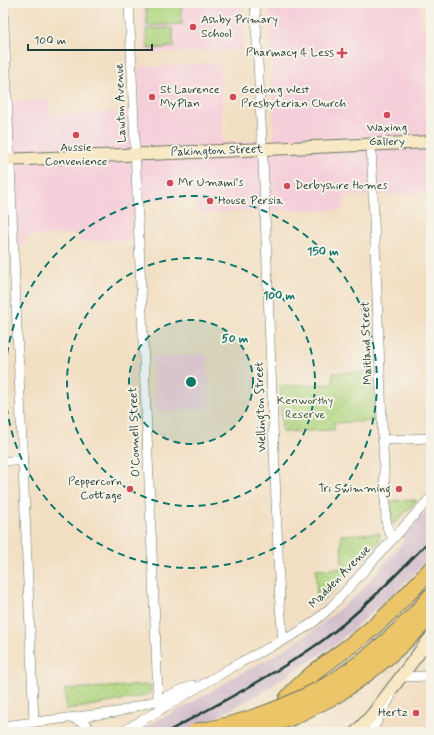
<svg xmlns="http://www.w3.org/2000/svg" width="434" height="735" viewBox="0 0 434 735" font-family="Mynerve,sans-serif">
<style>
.built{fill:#f5cfda}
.railway{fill:#d1bdcb}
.grass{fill:#b1d781;stroke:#688a5a}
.park{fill:url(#park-dots);stroke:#688a5a}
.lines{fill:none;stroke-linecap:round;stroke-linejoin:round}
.street-casing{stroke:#697666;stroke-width:10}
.secondary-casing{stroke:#697666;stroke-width:14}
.highway-casing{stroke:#697666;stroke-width:18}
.street{stroke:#fff;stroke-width:9}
.secondary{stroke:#f8e8c3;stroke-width:12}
.highway{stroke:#edc569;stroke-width:16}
.rail{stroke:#1f3d34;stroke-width:2.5}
.highway-bridge-casing{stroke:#697666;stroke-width:18;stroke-linecap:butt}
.highway-bridge{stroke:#edc569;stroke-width:16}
.ring{fill:none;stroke:#0f766e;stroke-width:2;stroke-dasharray:7 5}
.poi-dot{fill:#d1495b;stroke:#f7f3e8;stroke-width:1.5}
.labels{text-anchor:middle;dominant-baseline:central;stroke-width:4;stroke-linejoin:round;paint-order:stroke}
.poi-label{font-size:12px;fill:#1f3d34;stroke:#f7f3e8;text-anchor:start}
.street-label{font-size:12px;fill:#1f3d34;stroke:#f7f3e8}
.park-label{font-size:12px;fill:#3c5c43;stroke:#f7f3e8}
.centre{fill:#0f766e;stroke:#f7f3e8;stroke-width:2}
.ring-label{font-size:12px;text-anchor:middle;font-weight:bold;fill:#0f766e;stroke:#f7f3e8;stroke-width:4;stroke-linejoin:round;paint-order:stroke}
</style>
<defs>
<pattern id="park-dots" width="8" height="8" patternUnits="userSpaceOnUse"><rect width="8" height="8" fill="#b1d781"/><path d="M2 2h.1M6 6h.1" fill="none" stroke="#98b970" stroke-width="1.8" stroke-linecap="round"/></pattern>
</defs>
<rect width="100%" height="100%" fill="#f7f3e8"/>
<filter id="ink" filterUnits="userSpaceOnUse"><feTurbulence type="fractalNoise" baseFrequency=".025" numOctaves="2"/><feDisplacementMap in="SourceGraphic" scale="8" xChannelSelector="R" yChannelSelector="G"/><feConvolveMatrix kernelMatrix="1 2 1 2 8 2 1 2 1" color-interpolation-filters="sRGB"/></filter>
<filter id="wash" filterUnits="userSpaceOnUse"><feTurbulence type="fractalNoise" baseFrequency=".012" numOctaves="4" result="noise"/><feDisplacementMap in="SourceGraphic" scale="16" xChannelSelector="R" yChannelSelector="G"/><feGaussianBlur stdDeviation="0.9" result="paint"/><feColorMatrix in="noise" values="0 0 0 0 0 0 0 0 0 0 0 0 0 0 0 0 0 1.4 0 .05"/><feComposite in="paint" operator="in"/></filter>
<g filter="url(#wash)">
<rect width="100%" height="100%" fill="#f2dfc3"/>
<!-- built -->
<path class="built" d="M142,3H242L244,50L145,53Z
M269,3H420L421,27H431V84L425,85L428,149H431V193L343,197V210H271L197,214L195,199L136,201L137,239L79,242V234L26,236V246L3,247V101L49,100L50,115L140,110L138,67L220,63L223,142L274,141Z
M207,354L210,409L155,412L153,357Z"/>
<!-- railway -->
<path class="railway" d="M431,506V555L403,585L337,643L259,694L189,732H135L197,700L236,676L282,651L314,630L360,592L404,541L403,537Z"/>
<!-- grass -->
<path class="grass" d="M151,3H181L182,24L147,26L146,8L172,6H151Z"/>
<!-- park -->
<path class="park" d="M172,28L174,47L148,49L146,29Z
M372,371L374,421L334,423V430L282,432L280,386L333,384V373Z
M417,500L394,524L392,523L391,501Z
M380,533L379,542L332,592L317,604L316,569L342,568L341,535Z
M150,685V694L135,698L66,710L65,689Z"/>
</g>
<g filter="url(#ink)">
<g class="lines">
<defs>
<path id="street" d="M3,3L34,722
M129,3L157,672L158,700L162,709
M255,3L263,160L280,605L283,641
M371,144L386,520L388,530L393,538
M382,440L431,438
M3,461H22
M401,677L431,676
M75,719L86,724L91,732
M3,726L117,712L158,700L193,685
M122,732L241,662L295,634L314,622L331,607L431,497
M371,732L391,696"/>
<path id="secondary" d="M3,160L431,142
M356,732L372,715L431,637"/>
<path id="highway" d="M330,684C368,659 402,632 431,596
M336,695C371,672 403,646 431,615
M287,699C310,671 342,654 370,630C392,612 412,590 431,569"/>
</defs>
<!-- street casing -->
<use href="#street" class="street-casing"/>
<!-- secondary casing -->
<use href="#secondary" class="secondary-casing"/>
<!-- highway casing -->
<use href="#highway" class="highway-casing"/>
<!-- street -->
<use href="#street" class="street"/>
<!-- secondary -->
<use href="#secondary" class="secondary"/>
<!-- highway -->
<use href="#highway" class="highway"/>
<!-- rail -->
<path class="rail" d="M167,732C218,704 274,675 322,641C362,611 396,575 431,539"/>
<defs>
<path id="highway-bridge" d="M195,732C243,725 288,707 330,684
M250,732L292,717L336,695"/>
</defs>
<!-- highway-bridge casing -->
<use href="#highway-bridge" class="highway-bridge-casing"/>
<!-- highway-bridge -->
<use href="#highway-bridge" class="highway-bridge"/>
</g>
</g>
<!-- distance rings -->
<circle cx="191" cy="382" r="62" fill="#0f766e" fill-opacity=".12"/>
<g class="ring">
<circle cx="191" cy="382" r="62"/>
<circle cx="191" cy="382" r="124"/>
<circle cx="191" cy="382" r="186"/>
</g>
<!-- markers -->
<g class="poi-dot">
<circle cx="193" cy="27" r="4"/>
<path d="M340 47h4v4h4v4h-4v4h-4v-4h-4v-4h4z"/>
<circle cx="152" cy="97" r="4"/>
<circle cx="233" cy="97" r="4"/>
<circle cx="387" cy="115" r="4"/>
<circle cx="76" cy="135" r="4"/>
<circle cx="170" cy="183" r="4"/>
<circle cx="287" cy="186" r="4"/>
<circle cx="210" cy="201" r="4"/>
<circle cx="130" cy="489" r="4"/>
<circle cx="399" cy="489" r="4"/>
<circle cx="416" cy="713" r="4"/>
</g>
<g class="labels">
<!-- poi labels -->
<g class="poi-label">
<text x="201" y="20">Ashby Primary<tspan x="201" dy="14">School</tspan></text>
<text x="334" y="53" text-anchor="end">Pharmacy 4 Less</text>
<text x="160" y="90">St Laurence<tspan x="160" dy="14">MyPlan</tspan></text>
<text x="241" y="90">Geelong West<tspan x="241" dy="14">Presbyterian Church</tspan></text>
<text x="387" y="128" text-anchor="middle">Waxing<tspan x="387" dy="14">Gallery</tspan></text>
<text x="76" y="148" text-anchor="middle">Aussie<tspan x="76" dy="14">Convenience</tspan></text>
<text x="178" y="183">Mr Umami's</text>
<text x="295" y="186">Derbyshire Homes</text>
<text x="218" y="201">House Persia</text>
<text x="122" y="482" text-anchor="end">Peppercorn<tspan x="122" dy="14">Cottage</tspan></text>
<text x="391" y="489" text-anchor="end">Tri Swimming</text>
<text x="408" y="713" text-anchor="end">Hertz</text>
</g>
<!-- street labels -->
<g class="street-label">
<text transform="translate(121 103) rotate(-92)">Lawton Avenue</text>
<text transform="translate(217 151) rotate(-2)">Pakington Street</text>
<text transform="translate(367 343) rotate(-92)">Maitland Street</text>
<text transform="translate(261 407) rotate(-92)">Wellington Street</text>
<text transform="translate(135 432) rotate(-92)">O'Connell Street</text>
<text transform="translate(340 577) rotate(-46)">Madden Avenue</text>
</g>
<!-- park labels -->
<g class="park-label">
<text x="305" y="401">Kenworthy<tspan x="305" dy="14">Reserve</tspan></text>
</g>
</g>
<circle cx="191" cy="382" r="6" class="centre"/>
<g class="ring-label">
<text x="323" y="255">150 m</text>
<text x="279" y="299">100 m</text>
<text x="235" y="342">50 m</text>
</g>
<!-- margin -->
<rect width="434" height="735" fill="none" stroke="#f7f3e8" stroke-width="16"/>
<!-- scale -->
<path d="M28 44v6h124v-6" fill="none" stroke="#1f3d34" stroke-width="2"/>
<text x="34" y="44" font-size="12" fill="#1f3d34" stroke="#f7f3e8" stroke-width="3" paint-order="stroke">100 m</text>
</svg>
